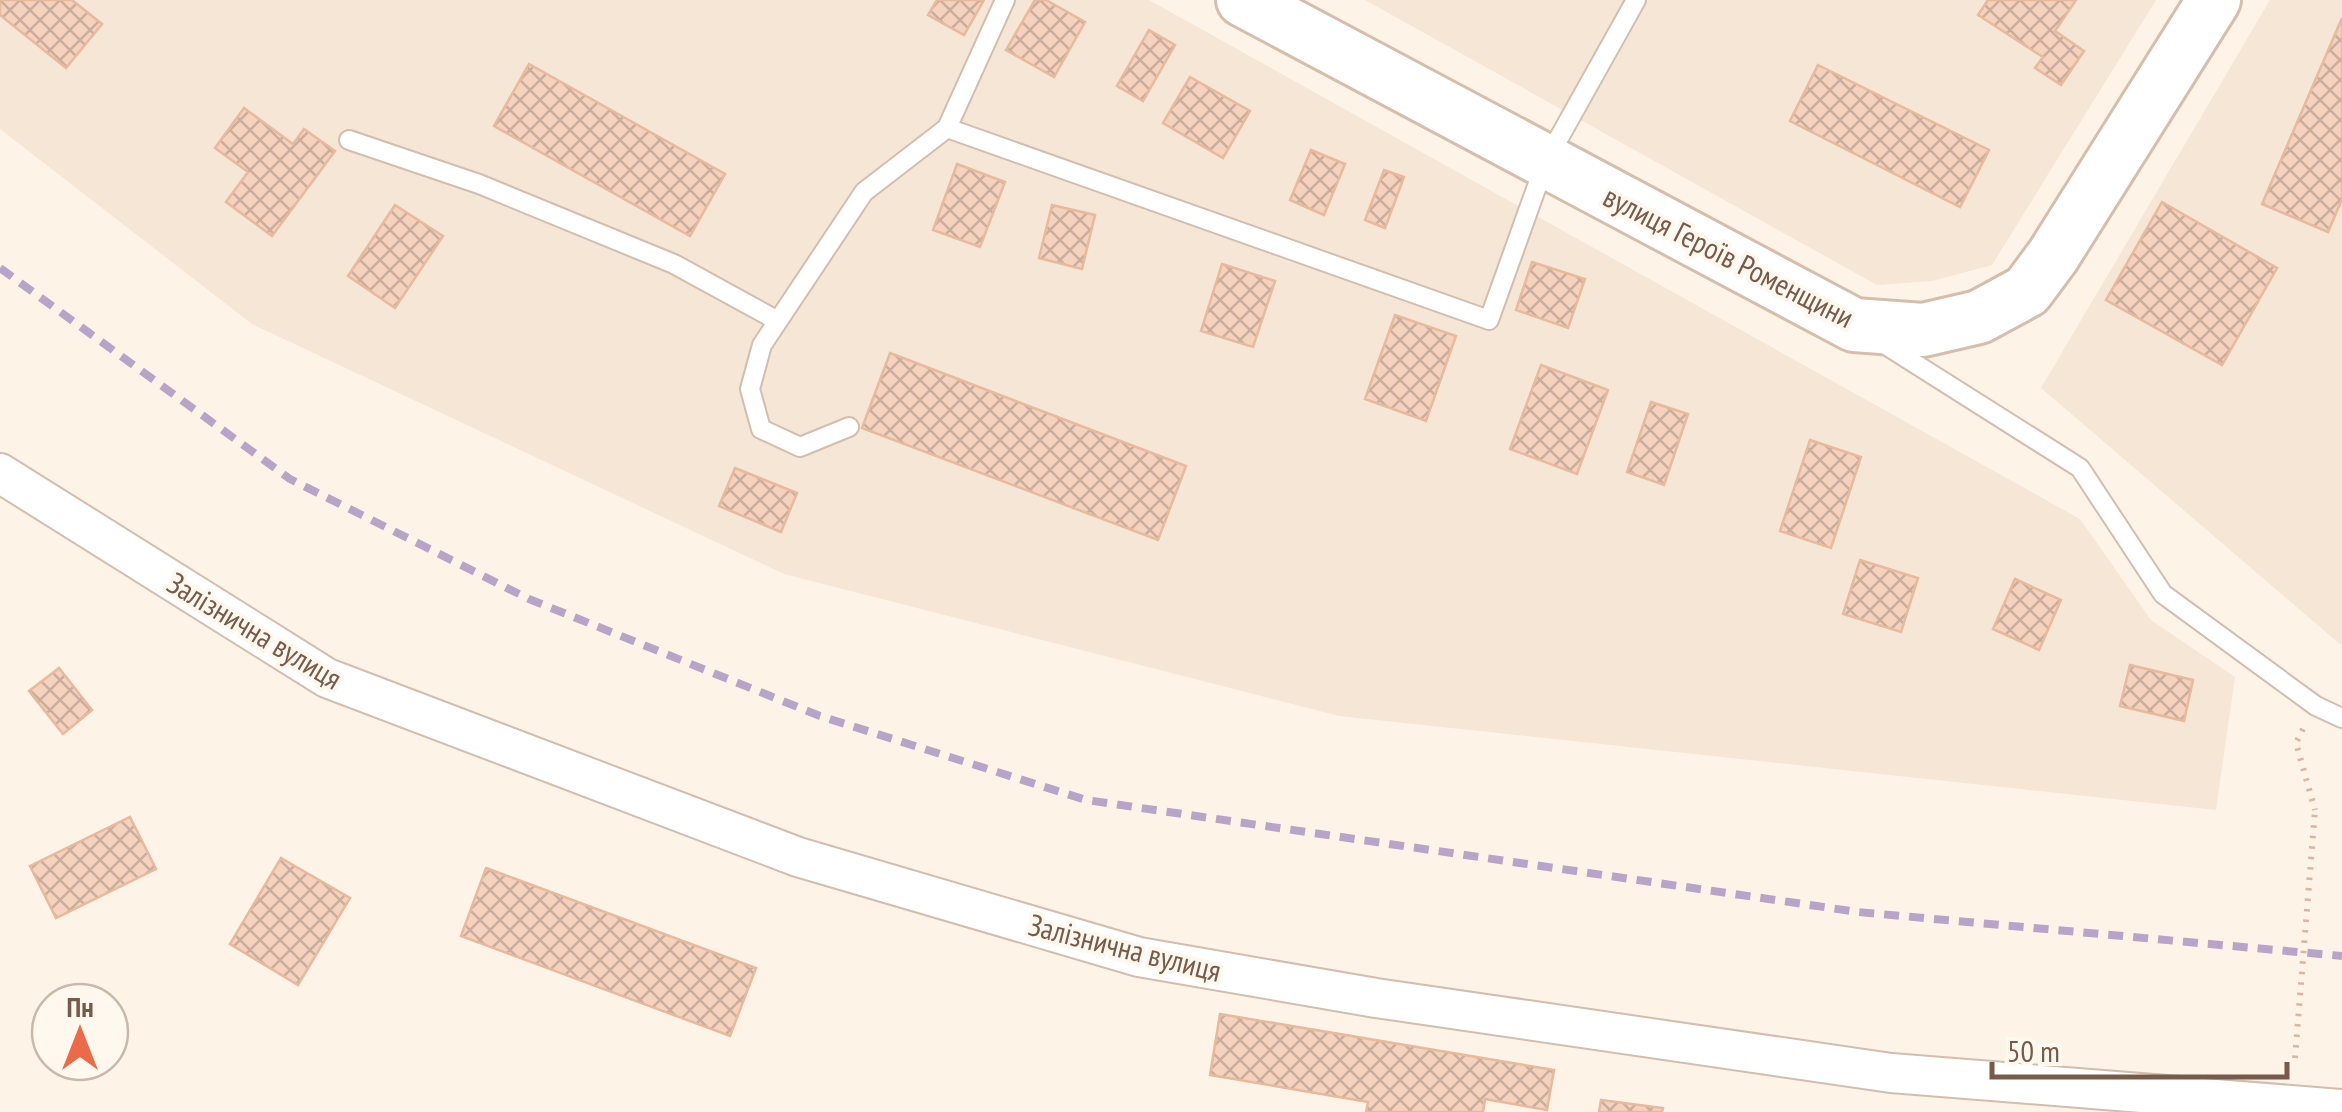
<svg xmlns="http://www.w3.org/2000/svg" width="2342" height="1112" viewBox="0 0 2342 1112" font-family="'PT Sans Narrow',sans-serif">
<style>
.residential{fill:#f5e6d5}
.building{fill:url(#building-cross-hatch);stroke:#e7b99d;stroke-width:2.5}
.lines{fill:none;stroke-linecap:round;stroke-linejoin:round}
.lane-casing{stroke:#d2beae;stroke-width:22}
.street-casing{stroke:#d2beae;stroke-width:42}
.secondary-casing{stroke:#d5beac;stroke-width:58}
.path{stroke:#d9b6a0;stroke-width:6;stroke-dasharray:2.5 8;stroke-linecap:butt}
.lane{stroke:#fff;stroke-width:18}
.street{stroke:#fff;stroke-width:38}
.secondary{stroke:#fff;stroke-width:52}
.rail{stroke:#b7a4c8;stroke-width:8;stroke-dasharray:15 10;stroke-linecap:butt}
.path-bridge{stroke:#d9b6a0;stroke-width:6;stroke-dasharray:2.5 8;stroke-linecap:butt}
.labels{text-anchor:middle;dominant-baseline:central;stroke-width:8;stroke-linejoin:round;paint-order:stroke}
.street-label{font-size:30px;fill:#785a4a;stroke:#fff8ee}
</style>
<defs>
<pattern id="building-cross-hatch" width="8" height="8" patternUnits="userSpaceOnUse" patternTransform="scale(2.5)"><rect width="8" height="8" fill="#f4d2bd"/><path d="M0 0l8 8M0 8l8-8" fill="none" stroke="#caad9c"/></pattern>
</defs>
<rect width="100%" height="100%" fill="#fdf4e7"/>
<!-- residential -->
<path class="residential" d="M0,0H1149L2080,519L2151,620L2235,677L2216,810L1339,716L784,574L252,324L0,129Z
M1365,0H2156L1992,265L1932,281L1877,285Z
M2270,0H2342V646L2041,388Z"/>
<!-- building -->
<path class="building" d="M0,0H72L102,24L66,68L0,15Z
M937,0H984L964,35L928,15Z
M1035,0H1046L1085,22L1054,77L1006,50Z
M1988,0H2076L2055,31L2084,51L2061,85L2035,68L2043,57L1978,15Z
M2342,18V199L2328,232L2262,204Z
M1149,30L1175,45L1143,101L1117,86Z
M529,64L725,174L690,236L494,126Z
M1818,65L1989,150L1960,207L1790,121Z
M1190,77L1250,111L1223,158L1163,123Z
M244,108L293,144L304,129L335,151L272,236L226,202L248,172L215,148Z
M1311,150L1345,164L1324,215L1290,200Z
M957,164L1005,182L980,247L933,230Z
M1384,170L1404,177L1385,228L1365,220Z
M2162,202L2277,268L2222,365L2106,300Z
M395,205L443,236L395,308L348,276Z
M1052,205L1095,215L1082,269L1039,258Z
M1532,262L1585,279L1568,328L1516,310Z
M1222,264L1275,281L1253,347L1201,331Z
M1395,315L1456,336L1426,421L1365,399Z
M890,353L1186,466L1158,540L862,428Z
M1541,365L1608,390L1577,474L1510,449Z
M1651,402L1688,414L1664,485L1627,472Z
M1810,440L1861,457L1831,548L1780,531Z
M735,468L797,493L781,532L719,506Z
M1860,560L1918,578L1901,632L1843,614Z
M2015,579L2061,600L2039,650L1993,629Z
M2130,665L2193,680L2184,721L2120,706Z
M59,668L92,710L63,734L29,691Z
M130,817L156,869L56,918L30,866Z
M281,858L350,898L298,985L230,944Z
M486,868L756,968L730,1036L461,936Z
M1220,1014L1554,1070L1547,1110L1485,1099L1483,1112H1366L1368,1102L1210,1075Z
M1601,1100L1663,1108L1662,1112H1599Z"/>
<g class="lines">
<defs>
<path id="lane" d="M947,128L1489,320L1546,161L1636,0
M349,140L479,184L674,264L778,321
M1884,344L2080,468L2163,594L2316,706L2342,718
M849,427L800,447L761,429L750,389L762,345L864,192L947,128L1005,0"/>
<path id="street" d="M0,473L327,678L798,857L1139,957L1376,998L1891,1073L2342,1109"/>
<path id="secondary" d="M1243,0L1854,325L1923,330L1979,317L2027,291L2053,256L2214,0"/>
</defs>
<!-- lane casing -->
<use href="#lane" class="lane-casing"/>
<!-- street casing -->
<use href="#street" class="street-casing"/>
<!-- secondary casing -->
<use href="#secondary" class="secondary-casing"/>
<!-- path -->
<path class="path" d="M2303,729L2296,743L2315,810"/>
<!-- lane -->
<use href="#lane" class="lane"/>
<!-- street -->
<use href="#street" class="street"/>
<!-- secondary -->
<use href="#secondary" class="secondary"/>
<!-- rail -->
<path class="rail" d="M0,268L290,479L529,599L820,716L1086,800L1858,912L2342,956"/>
<!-- path-bridge -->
<path class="path-bridge" d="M2295,1058L2315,810"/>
</g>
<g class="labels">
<!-- street labels -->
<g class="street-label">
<text transform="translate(1729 256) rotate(27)">вулиця Героїв Роменщини</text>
<text transform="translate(255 630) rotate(31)">Залізнична вулиця</text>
<text transform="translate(1125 947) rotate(14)">Залізнична вулиця</text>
</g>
</g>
<!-- north arrow -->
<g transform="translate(80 1032)"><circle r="48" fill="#fff8ee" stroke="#c9b9ac" stroke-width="2.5"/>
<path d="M0-8L18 38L0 25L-18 38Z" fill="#eb6b48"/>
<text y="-15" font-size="28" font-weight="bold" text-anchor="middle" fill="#785a4a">Пн</text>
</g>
<!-- scale -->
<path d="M1992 1062v15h295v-15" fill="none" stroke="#785a4a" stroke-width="5"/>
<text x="2007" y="1062" font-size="30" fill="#785a4a" stroke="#fff8ee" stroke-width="8" paint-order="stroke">50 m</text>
</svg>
